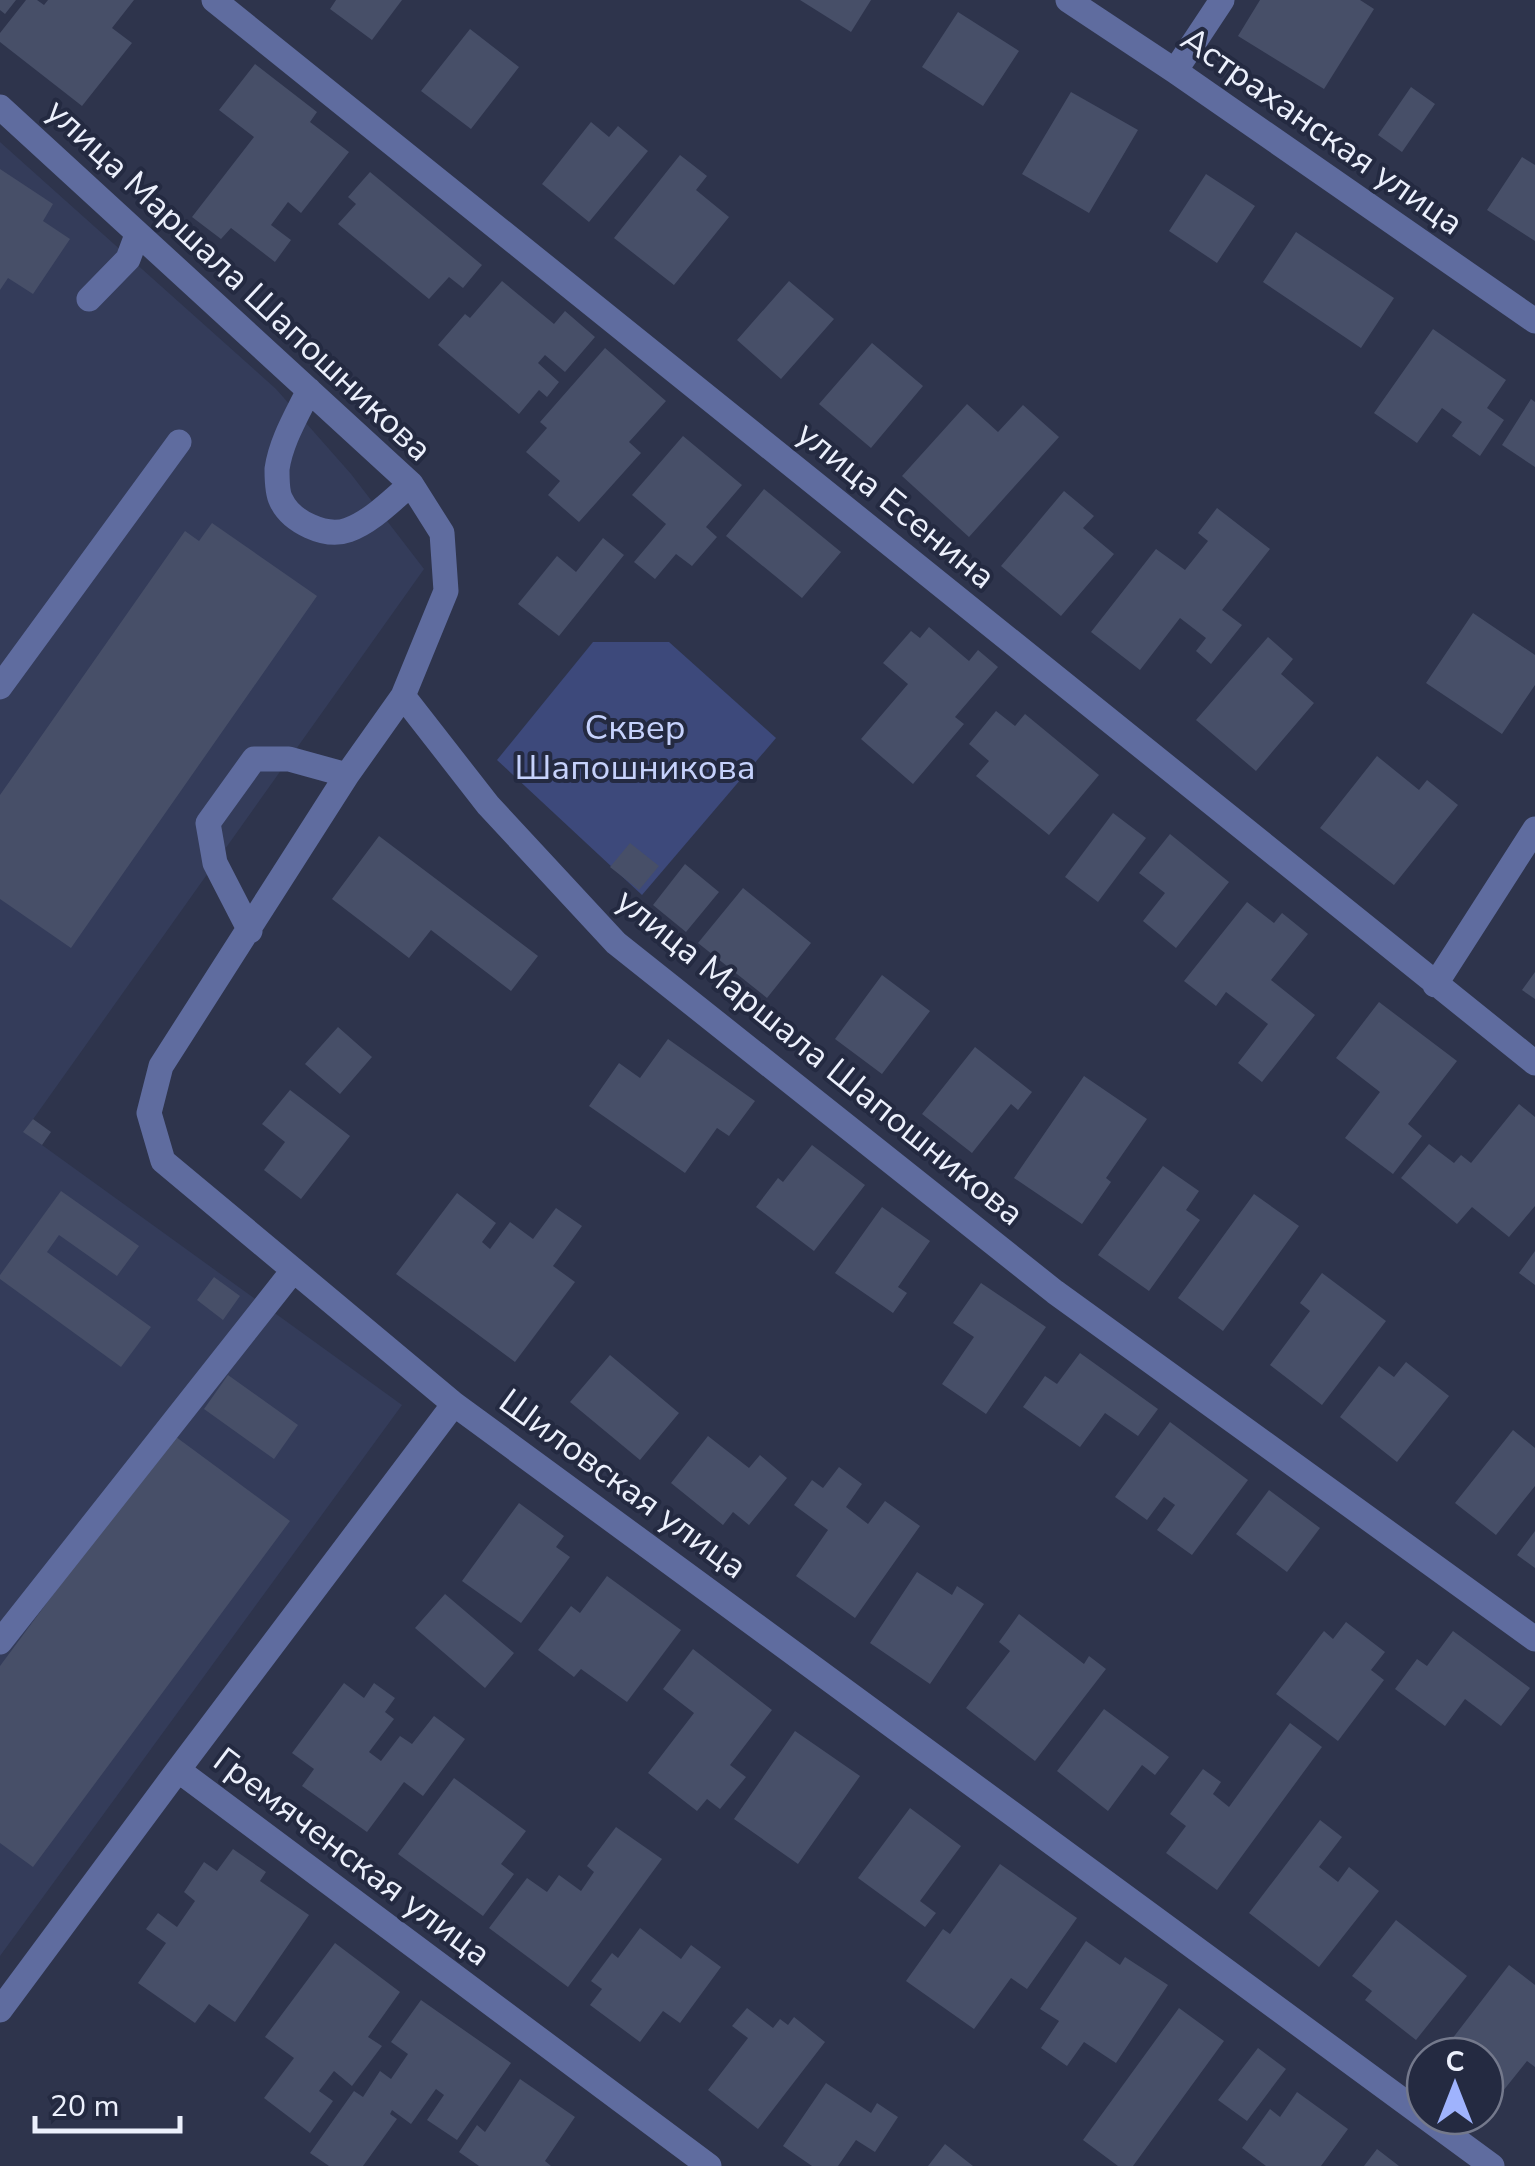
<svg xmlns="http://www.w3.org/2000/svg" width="1535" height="2166" viewBox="0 0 1535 2166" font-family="'Nunito Sans',sans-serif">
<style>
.built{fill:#343c5a}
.green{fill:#3d497b}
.building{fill:#474f68}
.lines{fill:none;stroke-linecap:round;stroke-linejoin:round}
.minor{stroke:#5f6c9f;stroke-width:25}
.labels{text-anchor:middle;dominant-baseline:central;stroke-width:8;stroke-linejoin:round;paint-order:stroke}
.street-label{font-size:35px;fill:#ecf0fc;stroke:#242a41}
.park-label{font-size:35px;fill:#c6d2fc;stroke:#242a41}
</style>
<rect width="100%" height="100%" fill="#2e344c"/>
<!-- built -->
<path class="built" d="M0,142L276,389L351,474L424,569L24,1132L402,1405L0,1956Z"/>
<!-- green -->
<path class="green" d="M593,642H669L776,738L642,895L497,760Z"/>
<!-- building -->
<path class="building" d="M0,0H16L5,14L0,10Z
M26,0H37L44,5L48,0H134L112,28L132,43L82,106L0,42V33Z
M336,0H402L372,40L330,9Z
M800,0H871L851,32Z
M1260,0H1360L1374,9L1324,89L1238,36Z
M958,12L1019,51L983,106L922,67Z
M470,29L519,67L471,129L421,91Z
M255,64L317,112L310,122L349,152L301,213L288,202L271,225L291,240L275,262L231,228L221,239L192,217L254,137L219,110Z
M1411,87L1435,104L1402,152L1378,135Z
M1071,92L1138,130L1089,213L1022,174Z
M591,122L609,137L618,126L648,151L589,222L542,184Z
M680,155L707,176L696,190L729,217L674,285L614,238Z
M1522,157L1535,165V241L1487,210Z
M0,169L53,204L43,221L70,239L33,294L8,278L0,290Z
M370,172L482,265L463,288L449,277L429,299L338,224L356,204L348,197Z
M1206,174L1255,206L1217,263L1169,231Z
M1296,232L1394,298L1361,348L1263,282Z
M502,281L554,324L565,311L595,337L565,372L545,355L538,363L559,382L547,397L539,390L519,414L438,345L465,314L470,318Z
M789,281L834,319L781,379L737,340Z
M1433,329L1506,380L1487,408L1504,420L1480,456L1452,436L1462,422L1442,408L1417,443L1374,413Z
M872,343L923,386L871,448L819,404Z
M605,348L666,401L629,442L641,453L579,522L548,495L560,481L526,452L547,428L540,422Z
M1531,399L1535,402V467L1502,445Z
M967,404L998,432L1023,405L1059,437L969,537L902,476Z
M683,436L742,485L706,527L717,537L692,566L676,554L655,579L634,562L666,524L632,495Z
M764,489L841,552L802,598L726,536Z
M1064,491L1094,516L1083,528L1114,554L1061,616L1001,566Z
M1217,508L1270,549L1222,610L1242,625L1211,664L1196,651L1206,638L1180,618L1140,670L1091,632L1156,549L1185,570L1208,541L1198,533Z
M212,523L317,596L71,948L0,899V795L185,531L199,541Z
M603,538L624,555L559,636L518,604L557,556L576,572Z
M1473,613L1535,655V685L1502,734L1426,683Z
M929,627L969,661L978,650L998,667L955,717L964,724L913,784L861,739L908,684L883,663L911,631L920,638Z
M1268,637L1293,659L1281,674L1314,703L1256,771L1196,720Z
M996,711L1015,726L1025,714L1099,775L1049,835L976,776L989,761L969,744Z
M1377,756L1419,790L1427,780L1458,805L1394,885L1320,828Z
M1113,813L1146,838L1098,902L1065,877Z
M1170,834L1229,882L1176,948L1143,921L1165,893L1139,873Z
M379,836L538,956L511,991L431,930L409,958L332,899Z
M630,843L659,866L639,890L610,867Z
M685,864L719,892L686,932L653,905Z
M743,888L811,943L767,998L698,943Z
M1247,902L1274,923L1282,913L1308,934L1271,980L1315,1015L1262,1082L1238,1063L1268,1024L1226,992L1216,1006L1184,981Z
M1535,972V999L1522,990Z
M882,975L930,1011L882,1074L835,1039Z
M1379,1002L1457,1061L1408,1124L1422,1136L1393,1174L1345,1138L1380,1092L1336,1058Z
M338,1027L372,1057L340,1094L305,1064Z
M668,1039L755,1101L729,1136L717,1128L685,1173L589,1106L619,1063L640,1078Z
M975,1047L1032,1092L1018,1110L1011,1104L972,1153L922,1114Z
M1084,1076L1147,1119L1106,1178L1111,1182L1082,1224L1014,1178Z
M290,1090L350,1136L301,1199L264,1170L285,1142L262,1124Z
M1519,1104L1535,1117V1206L1509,1237L1472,1207L1457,1224L1401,1178L1429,1144L1454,1163L1461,1155L1471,1163Z
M33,1119L51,1132L42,1145L23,1132Z
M812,1145L865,1185L814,1251L756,1207L778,1178L783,1182Z
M1163,1166L1199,1191L1186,1210L1200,1220L1149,1291L1098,1255Z
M61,1191L139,1246L117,1276L59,1235L47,1252L151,1327L121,1367L0,1279V1275Z
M457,1193L496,1223L482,1242L490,1249L510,1222L533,1239L556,1208L582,1226L553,1266L575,1282L515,1362L396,1274Z
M1254,1194L1299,1226L1223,1331L1178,1298Z
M882,1207L930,1241L898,1287L907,1293L893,1313L835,1273Z
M1535,1251V1285L1519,1273Z
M1322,1273L1386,1321L1322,1405L1270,1365L1310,1311L1300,1303Z
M214,1277L240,1296L223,1320L197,1300Z
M981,1283L1046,1327L986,1414L942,1384L974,1337L953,1323Z
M1080,1353L1158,1409L1138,1436L1105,1413L1080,1447L1023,1407L1045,1376L1057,1384Z
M610,1355L679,1413L640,1460L570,1402Z
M1406,1362L1449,1396L1397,1462L1340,1417L1379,1366L1394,1377Z
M228,1375L298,1425L274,1459L204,1409Z
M1170,1422L1248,1480L1192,1555L1157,1530L1175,1505L1164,1497L1147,1520L1115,1497Z
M1513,1430L1535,1448V1486L1496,1535L1455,1503Z
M172,1434L290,1521L33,1867L0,1843V1666Z
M708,1436L749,1468L760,1455L787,1478L749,1525L733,1512L723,1525L671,1483Z
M839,1467L862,1484L846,1507L868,1524L885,1501L920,1526L855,1618L796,1576L828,1530L794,1505L812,1480L823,1488Z
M1269,1490L1320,1528L1287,1572L1236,1534Z
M519,1503L564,1536L556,1547L570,1557L521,1623L462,1581Z
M1535,1531V1568L1517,1555Z
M917,1572L952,1595L957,1586L984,1604L930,1684L870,1643Z
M607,1576L681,1630L627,1702L581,1669L574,1677L538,1650L571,1606L580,1613Z
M445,1594L514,1653L485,1688L415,1628Z
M1019,1614L1084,1664L1089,1656L1106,1669L1035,1761L966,1708L1010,1651L999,1642Z
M1346,1622L1385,1652L1371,1670L1384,1680L1338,1741L1276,1694L1324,1631L1333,1639Z
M1453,1631L1530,1688L1501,1726L1465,1699L1445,1726L1395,1689L1417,1659L1427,1666Z
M693,1649L772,1710L730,1765L746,1777L720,1809L707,1799L697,1811L648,1773L694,1713L663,1689Z
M344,1683L364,1698L374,1683L395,1698L385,1712L394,1719L369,1752L381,1761L400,1736L412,1744L434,1716L465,1739L423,1796L404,1782L367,1832L302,1786L314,1769L292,1753Z
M1104,1709L1169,1757L1155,1775L1142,1765L1108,1811L1057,1771Z
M1290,1723L1322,1747L1217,1890L1166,1853L1186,1826L1170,1814L1203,1769L1221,1782L1213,1794L1229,1807Z
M795,1731L860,1776L798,1864L734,1819Z
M454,1778L526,1831L501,1864L514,1874L483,1916L398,1854Z
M910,1808L961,1846L920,1901L936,1913L925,1927L858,1878Z
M1320,1820L1342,1837L1319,1867L1338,1882L1349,1867L1379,1891L1319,1967L1249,1913Z
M616,1827L662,1859L568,1987L489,1928L527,1878L547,1892L559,1875L581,1891L594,1872L587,1866Z
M233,1849L266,1872L260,1881L309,1915L235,2022L209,2004L195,2023L138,1983L166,1943L146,1929L158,1913L177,1927L195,1901L184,1892L204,1862L217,1871Z
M1000,1864L1077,1918L1027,1989L1011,1978L974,2029L906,1981L943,1929L950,1934Z
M1396,1920L1467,1976L1416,2040L1365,2000L1372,1991L1352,1976Z
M640,1928L681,1959L691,1945L721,1967L680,2023L663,2011L640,2042L590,2005L602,1989L591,1981L612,1953L618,1958Z
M1086,1941L1120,1965L1125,1957L1168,1985L1116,2063L1084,2042L1067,2066L1041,2048L1059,2021L1040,2009Z
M335,1943L400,1992L368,2037L382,2046L352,2086L334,2071L319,2091L333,2101L310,2133L264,2098L294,2058L265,2037Z
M1509,1965L1535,1985V2067L1527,2061L1499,2096L1485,2085V2056H1447L1442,2052Z
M421,2000L511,2063L457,2140L427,2120L444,2095L436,2089L411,2124L392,2110L390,2114L397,2119L363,2166H329L310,2153L354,2091L363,2097L380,2071L391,2079L408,2054L391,2042Z
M747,2008L773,2028L780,2019L788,2025L794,2017L825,2042L758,2129L708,2090L748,2038L732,2026Z
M1179,2008L1224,2041L1133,2166H1118L1083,2140Z
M1258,2048L1286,2069L1247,2121L1218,2100Z
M520,2079L575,2117L545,2161L551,2166H479L459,2152L477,2125L485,2132Z
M826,2083L871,2113L877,2103L898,2117L875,2152L856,2140L838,2166H812L783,2146Z
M1297,2092L1348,2129L1321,2166H1266L1242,2148L1270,2109L1280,2117Z
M945,2144L973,2166H928Z
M1377,2149L1399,2166H1364Z"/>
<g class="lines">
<!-- minor -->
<path class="minor" d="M214,0L1535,1063
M1068,0L1175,71L1535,321
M1175,71L1222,0
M0,107L411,484L442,533L446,591L403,696L347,775L161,1066L149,1113L163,1161L454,1404L1492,2166
M89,299L128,259L137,235
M309,390C297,415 281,441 277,469C277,477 277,493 281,500C291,522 326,538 348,530C371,522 392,500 411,484
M0,687L179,442
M403,696L488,805L616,943L1055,1292L1535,1639
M250,931L215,863L208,823L254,759H289L347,775
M1435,985L1535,829
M454,1404L178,1770L709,2166
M0,1642L292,1272
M0,2010L178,1770"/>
</g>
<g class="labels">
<!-- street labels -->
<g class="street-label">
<text transform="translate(1322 131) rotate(35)">Астраханская улица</text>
<text transform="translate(239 280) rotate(43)">улица Маршала Шапошникова</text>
<text transform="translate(896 505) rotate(39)">улица Есенина</text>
<text transform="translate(820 1057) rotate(39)">улица Маршала Шапошникова</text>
<text transform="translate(623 1484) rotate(36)">Шиловская улица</text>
<text transform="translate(352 1857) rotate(37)">Гремяченская улица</text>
</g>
<!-- park labels -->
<g class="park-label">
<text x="635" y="727">Сквер<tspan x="635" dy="40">Шапошникова</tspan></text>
</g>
</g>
<!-- north arrow -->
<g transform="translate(1455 2086)"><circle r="48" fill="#242a41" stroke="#74798c" stroke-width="2.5"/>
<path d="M0-8L18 38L0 25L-18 38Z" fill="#9fb3fd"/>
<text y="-15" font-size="28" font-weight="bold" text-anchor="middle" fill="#ecf0fc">С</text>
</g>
<!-- scale -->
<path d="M35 2116v15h145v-15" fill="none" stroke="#ecf0fc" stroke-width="5"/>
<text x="50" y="2116" font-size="30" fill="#ecf0fc" stroke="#242a41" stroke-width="8" paint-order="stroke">20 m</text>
</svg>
